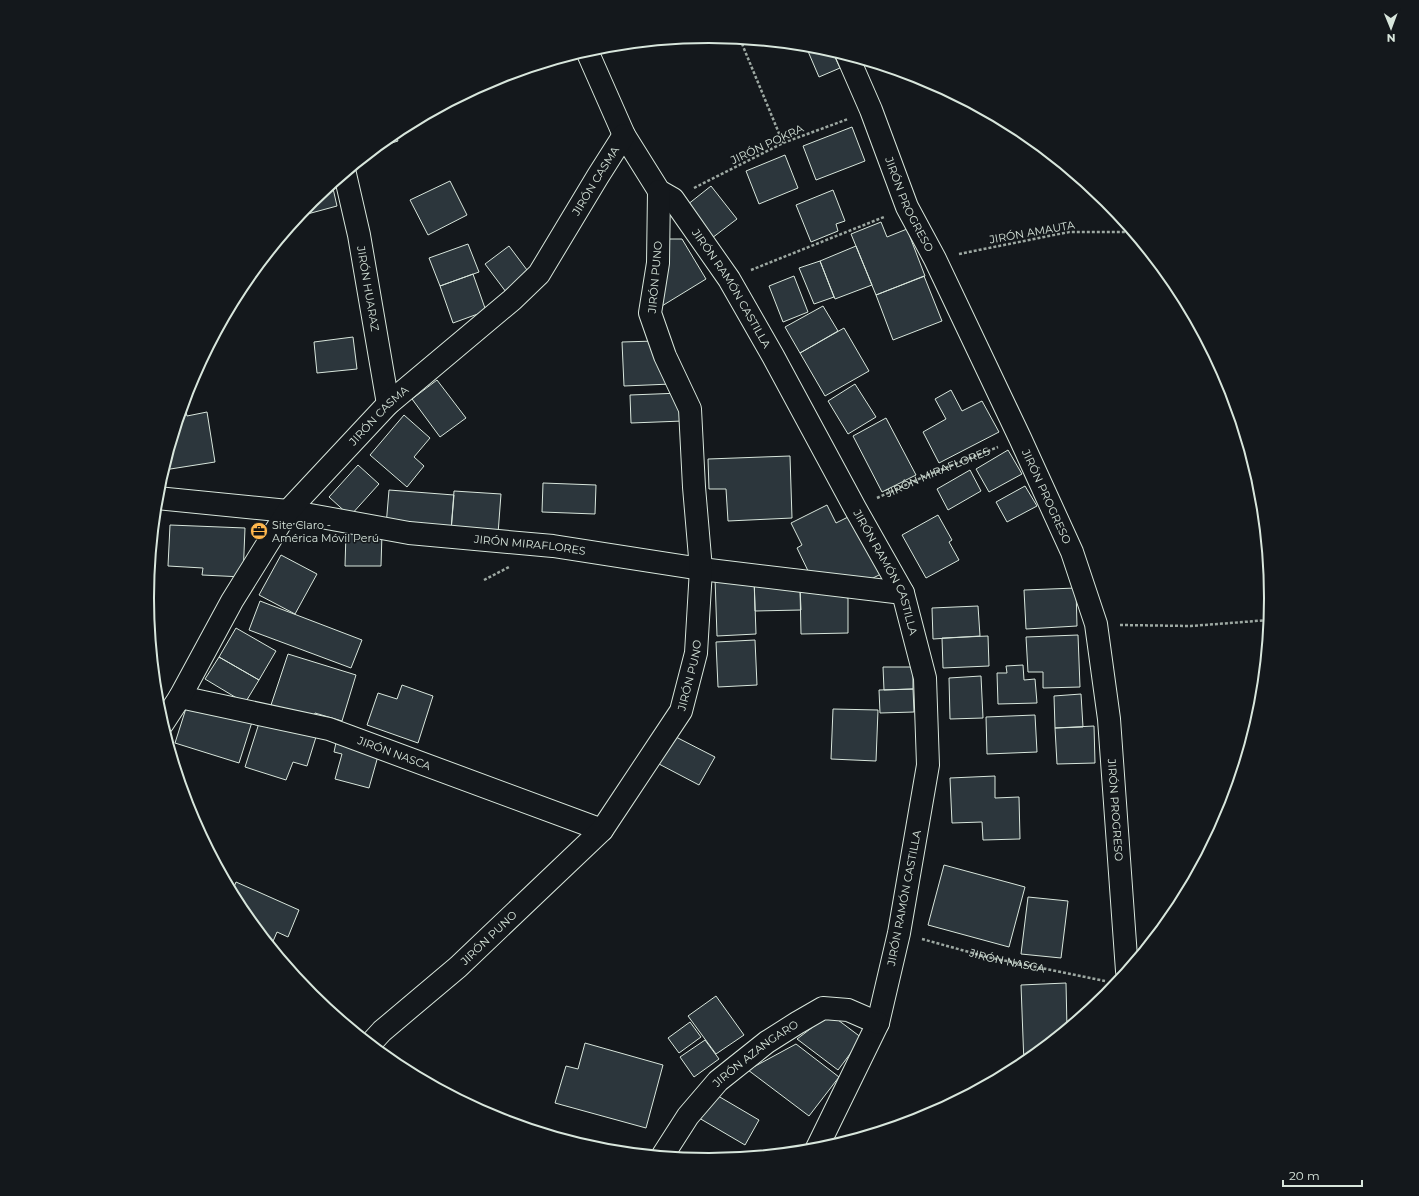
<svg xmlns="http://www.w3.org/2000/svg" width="1419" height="1196" viewBox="0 0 1419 1196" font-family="Montserrat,sans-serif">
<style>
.building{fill:#2c363c;stroke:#d8e6dc}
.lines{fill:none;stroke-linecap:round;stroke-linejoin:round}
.minor-casing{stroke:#d8e6dc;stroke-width:24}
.path{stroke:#9da8a2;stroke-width:2.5;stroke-dasharray:3 2;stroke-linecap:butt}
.minor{stroke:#14181c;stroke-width:22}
.labels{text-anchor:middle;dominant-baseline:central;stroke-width:3;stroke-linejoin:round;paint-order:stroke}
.street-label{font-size:11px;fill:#d8e6dc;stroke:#14181c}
.poi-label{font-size:11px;fill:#d8e6dc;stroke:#14181c;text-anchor:start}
.rim{fill:none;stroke:#d8e6dc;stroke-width:2}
</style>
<rect width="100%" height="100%" fill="#14181c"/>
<!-- building -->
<path class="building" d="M800,45L813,46L802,50Z
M813,46L832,51L840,68L819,77L807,49Z
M564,58L544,67L543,64Z
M852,127L865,161L816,180L803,146Z
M395,133L398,141L376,148Z
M785,155L798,188L759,204L746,171Z
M450,181L467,215L428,235L410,200Z
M332,184L337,206L300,216L312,200Z
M711,186L737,219L712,238L687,205Z
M833,190L845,221L836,224L838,231L811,242L796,205Z
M881,222L887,237L907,229L925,276L876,295L851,234Z
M670,239H682L706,279L657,309L661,244Z
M468,244L479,272L440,286L429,258Z
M509,246L530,274L506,292L485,264Z
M856,246L872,285L835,299L820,261Z
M820,261L834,297L814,304L799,268Z
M473,274L486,311L453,323L440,286Z
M794,276L808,312L783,322L769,286Z
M924,276L942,321L893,340L876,295Z
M823,306L838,331L800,353L785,327Z
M844,328L869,371L825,396L800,353Z
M353,337L357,369L317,373L314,342Z
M655,341L671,384L624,386L622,342Z
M437,380L466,418L440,437L412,399Z
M855,384L876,417L848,434L828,401Z
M951,390L962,411L982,401L999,432L939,463L923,432L946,419L935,399Z
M681,393L683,421L631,423L630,395Z
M184,403L187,416L207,412L215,462L164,470Z
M404,415L430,438L414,457L424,466L407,487L370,455Z
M886,418L916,475L882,492L853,436Z
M1008,450L1022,474L989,492L976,469Z
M790,456L792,518L728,521L726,489H709L708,459Z
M358,465L379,484L350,516L329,497Z
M970,470L981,491L948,510L937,489Z
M543,483L596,485L595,514L542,512Z
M1025,486L1037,506L1007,522L996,502Z
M389,490L454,495L451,531L386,526Z
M454,491L501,494L498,534L451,531Z
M827,505L836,523L854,514L883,573L857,586L811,577L797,548L802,545L791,523Z
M938,515L952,540L949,542L959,560L926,578L902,535Z
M170,525L245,528L243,577L202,575L203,568L168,566Z
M346,533H382L381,566H345Z
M281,555L317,574L295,614L259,595Z
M754,577L800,588L801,610L755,611Z
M754,577L756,634L717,636L715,578Z
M800,588L848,598V633L801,634Z
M1076,588L1077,626L1026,629L1024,590Z
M260,601L362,640L351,668L249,630Z
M978,606L980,636L933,639L932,608Z
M236,628L276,651L259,680L219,657Z
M1078,635L1080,687L1043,688V672H1028L1026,637Z
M988,636L989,666L943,668L942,638Z
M755,640L757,685L718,687L716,642Z
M288,654L356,675L342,721L315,713L313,718L271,705Z
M219,657L259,680L245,703L205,679Z
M1023,665L1024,680L1035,679L1037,703L998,704L997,673H1007L1006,666Z
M883,667H913V689L884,690Z
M981,676L983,718L950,719L949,678Z
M402,685L433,696L418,743L367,725L378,693L397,699Z
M913,689L914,712L880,713L879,690Z
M1081,694L1083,727L1055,728L1054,696Z
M188,702L252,722L239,763L175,743Z
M833,709L878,710L876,761L831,759Z
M1035,715L1037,752L987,754L986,717Z
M260,720L316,737L307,766L293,762L286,780L245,767Z
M1094,726L1095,763L1057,764L1055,728Z
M674,736L715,757L699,785L659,764Z
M337,738L380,749L369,788L335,779L342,754L334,752Z
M995,776V798L1019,797L1020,839L983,840L982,822L952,823L950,778Z
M944,865L1025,887L1009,947L928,925Z
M236,882L299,910L288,937L277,932L271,946L242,910L232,892Z
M1028,897L1068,901L1061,958L1021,954Z
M1066,983L1067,1028L1024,1064L1021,985Z
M716,996L744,1035L716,1054L688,1016Z
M830,1014L862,1038L838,1070L797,1039Z
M690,1022L701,1037L679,1053L668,1038Z
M705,1040L719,1059L694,1077L680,1057Z
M585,1043L663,1065L646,1128L555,1103L566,1066L578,1069Z
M796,1044L839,1077L809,1116L748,1070Z
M713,1093L759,1120L745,1145L699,1118Z"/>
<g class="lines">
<defs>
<g id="minor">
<path id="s3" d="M587,51L624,135L659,191L673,199L729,279L773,356L855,508L903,593L925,678L928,765L899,933L878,1023L816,1150"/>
<path id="s4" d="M847,55L871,110L907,207L935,259L1020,438L1072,552L1096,624L1109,719L1127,971"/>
<path id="s5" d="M345,174L359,235L388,404"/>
<path id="s6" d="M157,498L288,511L409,533L553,546L701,569L903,593"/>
<path id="s7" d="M180,697L329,729L602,830"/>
<path id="s8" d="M163,723L180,697L232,601L288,511L388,404L512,300L539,274L598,176L624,135"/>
<path id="s9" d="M371,1043L382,1031L458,967L602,830L681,711L696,653L701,569L694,487L690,409L665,356L650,313L658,263L659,191"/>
<path id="s10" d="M663,1155L688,1116L718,1081L767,1042L797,1023L823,1008L848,1010L878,1023"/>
</g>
</defs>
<!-- minor casing -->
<use href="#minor" class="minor-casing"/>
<!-- path -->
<g class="path">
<path d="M740,39L783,143"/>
<path d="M694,188L783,143L848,119"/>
<path d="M959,254L1069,232H1132"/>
<path d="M751,270L884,217"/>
<path id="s1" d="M877,498L930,474L998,447"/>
<path d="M484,580L509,567"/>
<path d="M1120,625L1191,626L1269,620"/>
<path id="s2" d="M922,939L987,957L1105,981"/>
</g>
<!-- minor -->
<use href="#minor" class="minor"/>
</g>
<!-- icons -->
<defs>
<symbol id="office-disc" viewBox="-11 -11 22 22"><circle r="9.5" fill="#ffb74d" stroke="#14181c"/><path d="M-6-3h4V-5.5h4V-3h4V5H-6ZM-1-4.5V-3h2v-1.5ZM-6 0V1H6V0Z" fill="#111"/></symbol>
</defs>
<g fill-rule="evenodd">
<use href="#office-disc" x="249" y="521" width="20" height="20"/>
</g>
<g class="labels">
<!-- street labels -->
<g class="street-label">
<text transform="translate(767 144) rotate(-25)">JIRÓN POKRA</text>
<text stroke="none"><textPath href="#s8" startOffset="701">JIRÓN CASMA</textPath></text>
<text stroke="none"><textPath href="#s4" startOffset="162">JIRÓN PROGRESO</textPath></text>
<text transform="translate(1032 232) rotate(-10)">JIRÓN AMAUTA</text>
<text transform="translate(655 277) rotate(-85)">JIRÓN PUNO</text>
<text stroke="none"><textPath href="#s3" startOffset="281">JIRÓN RAMÓN CASTILLA</textPath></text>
<text stroke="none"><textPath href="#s5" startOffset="117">JIRÓN HUARAZ</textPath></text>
<text stroke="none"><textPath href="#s8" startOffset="378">JIRÓN CASMA</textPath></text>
<text stroke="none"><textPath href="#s1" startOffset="66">JIRÓN MIRAFLORES</textPath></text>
<text stroke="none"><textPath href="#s4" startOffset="485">JIRÓN PROGRESO</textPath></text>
<text stroke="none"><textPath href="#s6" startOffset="376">JIRÓN MIRAFLORES</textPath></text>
<text stroke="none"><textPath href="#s3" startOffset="605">JIRÓN RAMÓN CASTILLA</textPath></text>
<text stroke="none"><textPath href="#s9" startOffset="494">JIRÓN PUNO</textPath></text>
<text stroke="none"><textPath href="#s7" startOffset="222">JIRÓN NASCA</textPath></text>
<text stroke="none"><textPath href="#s4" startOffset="809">JIRÓN PROGRESO</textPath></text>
<text transform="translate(904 898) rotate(-79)">JIRÓN RAMÓN CASTILLA</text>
<text stroke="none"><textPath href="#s9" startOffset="158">JIRÓN PUNO</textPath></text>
<text stroke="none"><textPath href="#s2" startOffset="88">JIRÓN NASCA</textPath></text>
<text stroke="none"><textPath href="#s10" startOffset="139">JIRÓN AZANGARO</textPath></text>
</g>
<!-- poi labels -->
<g class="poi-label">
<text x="272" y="525">Site Claro -<tspan x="272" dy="13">América Móvil Perú</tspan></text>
</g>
</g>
<!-- crop -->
<path d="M0 0H1419V1196H0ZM154 598a555 555 0 1 1 1110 0a555 555 0 1 1-1110 0Z" fill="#14181c" fill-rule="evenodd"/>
<path class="rim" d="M154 598a555 555 0 1 1 1110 0a555 555 0 1 1-1110 0Z"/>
<!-- north arrow -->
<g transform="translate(1391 28) rotate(179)" stroke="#14181c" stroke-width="3" paint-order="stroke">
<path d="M0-3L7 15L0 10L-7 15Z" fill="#d8e6dc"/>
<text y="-6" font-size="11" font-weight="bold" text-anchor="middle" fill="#d8e6dc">N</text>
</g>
<!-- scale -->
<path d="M1283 1180v6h79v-6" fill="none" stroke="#d8e6dc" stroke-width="2"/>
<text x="1289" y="1180" font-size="12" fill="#d8e6dc" stroke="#14181c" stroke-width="3" paint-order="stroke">20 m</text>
</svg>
